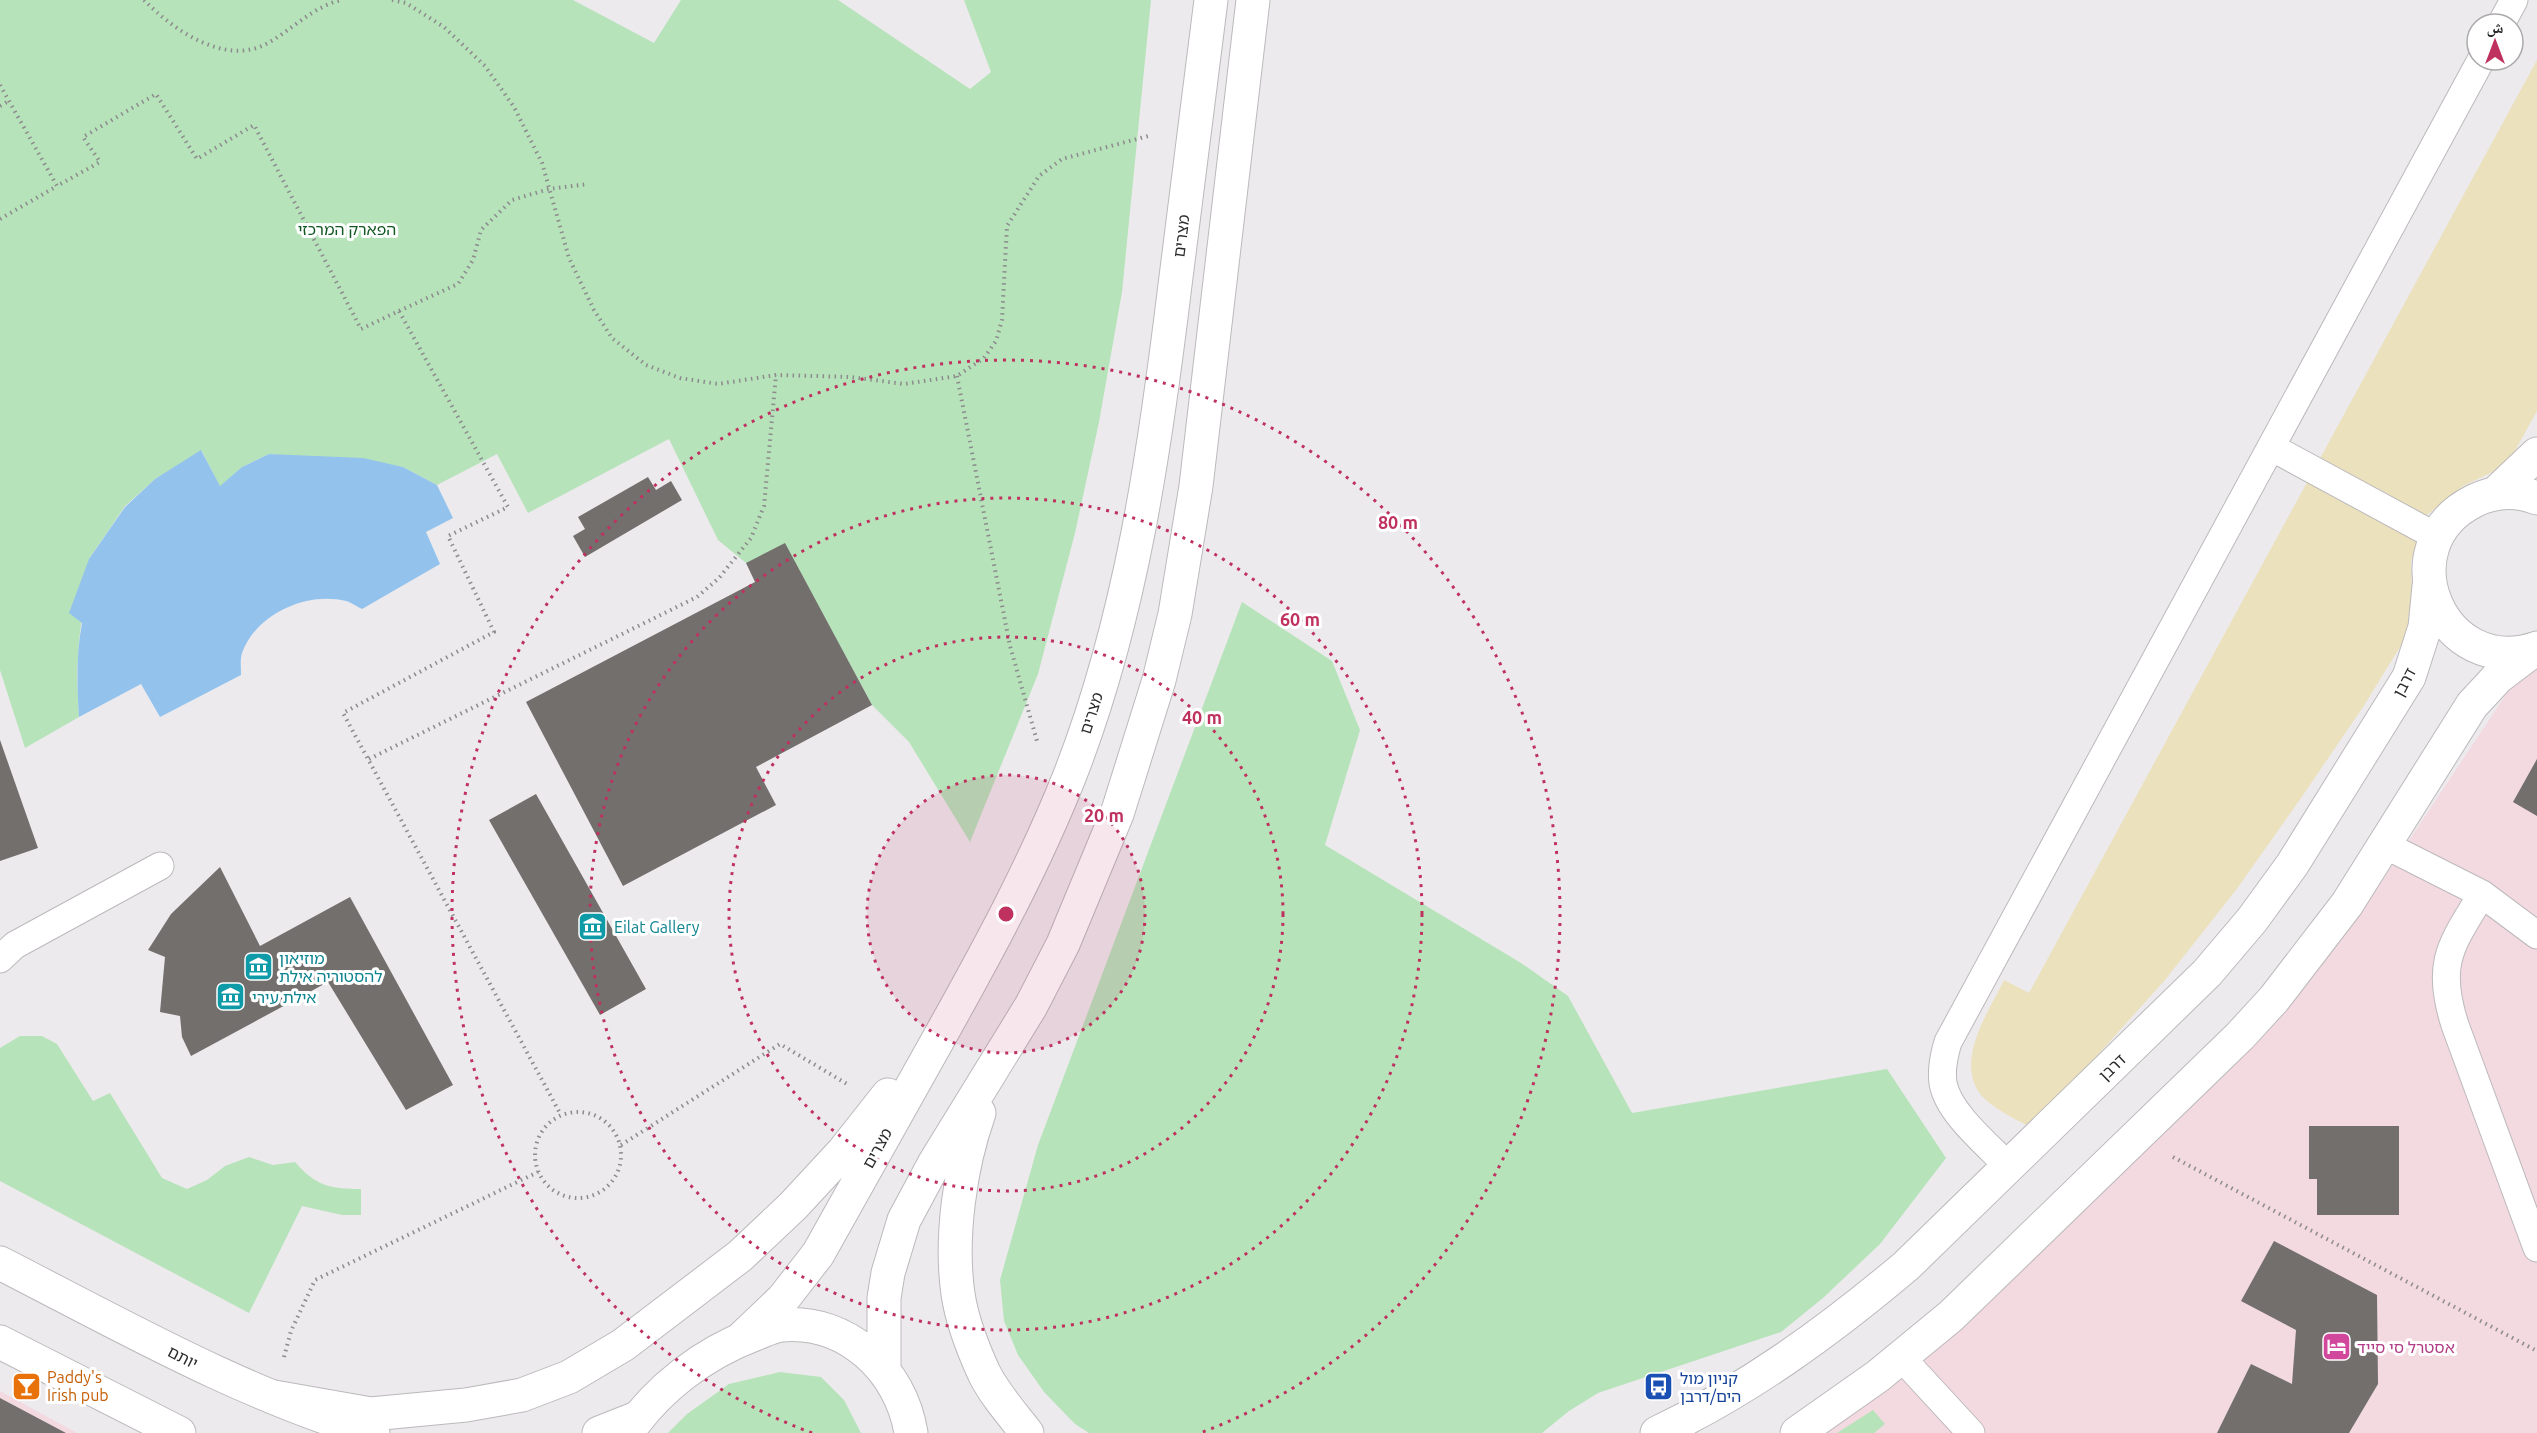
<svg xmlns="http://www.w3.org/2000/svg" width="2537" height="1433" viewBox="0 0 2537 1433" font-family="Ubuntu,'Noto Naskh Arabic','Noto Sans Hebrew',sans-serif">
<style>
.commercial{fill:#f3d9e0}
.green{fill:#b7e3ba}
.sand{fill:#ebe1bc}
.water{fill:#93c3ed}
.building{fill:#726f6d}
.lines{fill:none;stroke-linecap:round;stroke-linejoin:round}
.lane-casing{stroke:#bcb9bc;stroke-width:29}
.secondary-casing{stroke:#bcb9bc;stroke-width:35}
.highway-casing{stroke:#bcb9bc;stroke-width:35}
.path{stroke:#8c8b8d;stroke-width:4;stroke-dasharray:1.5 4.5;stroke-linecap:butt}
.lane{stroke:#fff;stroke-width:27}
.secondary{stroke:#fff;stroke-width:33}
.highway{stroke:#fff;stroke-width:33}
.ring{fill:none;stroke:#bf315f;stroke-width:3;stroke-dasharray:3 6}
.labels{text-anchor:middle;dominant-baseline:central;stroke-width:6;stroke-linejoin:round;paint-order:stroke}
.park-label{font-size:16px;fill:#125822;stroke:#fff}
.street-label{font-size:16px;fill:#2c2b2c;stroke:#fff}
.culture-label{font-size:16px;fill:#0d838f;stroke:#fff;text-anchor:start}
.hotel-label{font-size:16px;fill:#b23c85;stroke:#fff;text-anchor:start}
.food-label{font-size:16px;fill:#c56008;stroke:#fff;text-anchor:start}
.transit-label{font-size:16px;fill:#164399;stroke:#fff;text-anchor:start}
.centre{fill:#bf315f;stroke:#fff;stroke-width:3}
.ring-label{font-size:18px;text-anchor:middle;font-weight:bold;fill:#bf315f;stroke:#fff;stroke-width:6;stroke-linejoin:round;paint-order:stroke}
</style>
<rect width="100%" height="100%" fill="#eceaed"/>
<!-- commercial -->
<path class="commercial" d="M2537,668V1433H1813L1888,1386L1984,1308L2297,993L2374,893L2515,681Z
M0,1391L77,1433H0Z"/>
<!-- green -->
<path class="green" d="M0,0H573L654,43L681,0H838L970,89L991,72L964,0H1151L1122,292L1099,422L1075,533L1038,674L970,842L909,742L872,705L785,544L746,563L718,540L669,439L528,513L497,454L437,485L403,467L269,454L242,467L220,487L202,451L155,479L125,506L89,559L79,641L77,674L79,717L25,748L0,670Z
M1242,602L1332,661L1360,730L1325,845L1521,963L1568,996L1632,1113L1887,1069L1946,1158L1880,1244L1823,1298L1781,1332L1598,1393L1569,1411L1542,1433H1089L1075,1424L1044,1392L1018,1355L1004,1321L1000,1280L1038,1145Z
M20,1036H42L57,1044L93,1101L110,1093L162,1178L187,1189L207,1180L225,1166L249,1157L273,1165L295,1162C316,1186 330,1189 361,1189V1215H342L302,1206L249,1313L0,1181V1048Z
M780,1372L821,1377L844,1400L861,1433H668L687,1414L729,1384Z
M1873,1410L1885,1424L1874,1433H1837Z"/>
<!-- sand -->
<path class="sand" d="M2537,60V411L2507,465L2463,486L2427,515L2411,562L2413,626L2363,707L2301,798L2236,890L2165,980L2032,1128C2017,1120 1992,1108 1981,1095C1954,1060 1989,1012 2004,980L2029,993Z"/>
<!-- water -->
<path class="water" d="M201,450L220,486L242,467L269,454L363,458L403,467L437,485L453,518L426,532L440,564L362,609C357,607 351,602 346,601C307,591 256,614 242,653C240,659 241,668 241,675L160,717L141,684L79,717C77,685 76,655 82,623L69,613L89,559L125,507L155,479Z"/>
<!-- building -->
<path class="building" d="M648,477L656,490L671,481L682,500L585,557L573,536L585,529L578,517Z
M785,543L872,705L756,767L776,805L623,886L526,702L755,582L746,563Z
M0,740L38,848L0,861Z
M2537,759V816L2513,802Z
M536,794L646,989L600,1015L489,820Z
M220,867L260,946L350,897L453,1085L406,1110L328,982L191,1056L182,1037L180,1016L160,1012L165,957L148,950L171,914Z
M2309,1126H2399V1215H2317V1179H2309Z
M2274,1241L2377,1295L2378,1384L2349,1433H2217L2251,1364L2292,1384L2296,1330L2241,1301Z
M0,1398L66,1433H0Z"/>
<g class="lines">
<defs>
<path id="lane" d="M2501,24L2514,0
M2271,447L2437,537
M2385,845L2482,894L2537,935
M2482,894C2451,945 2435,963 2455,1025L2537,1248
M0,959L15,945L160,866
M2008,1166C1988,1145 1948,1113 1943,1083C1941,1069 1944,1055 1948,1042L2481,60
M1901,1357L1971,1433"/>
<path id="secondary" d="M2496,493L2537,454
M2537,498C2516,490 2494,491 2474,501C2384,546 2442,681 2537,648
M0,1263C121,1325 242,1394 373,1433
M0,1342L179,1433
M599,1433L637,1418
M1657,1433C1748,1390 1829,1331 1906,1266L2207,973L2252,920L2292,865L2409,677L2425,627L2429,586
M1797,1433L1878,1376L1951,1316L2240,1036L2274,999L2347,904L2472,705L2498,677L2535,649"/>
<path id="highway" d="M979,1113C960,1166 950,1238 958,1294C962,1321 973,1349 984,1373C995,1395 1012,1414 1027,1433
M740,1340L783,1299L818,1254C858,1182 898,1110 939,1038C987,952 1034,866 1070,775C1131,619 1155,450 1175,285C1187,190 1199,95 1211,0
M884,1368V1298L888,1273L904,1220L934,1164L1031,1006L1063,944L1117,814L1159,680L1175,614L1196,486L1253,0
M274,1397L371,1414L466,1405L522,1395L569,1377L623,1345L740,1256L793,1206L843,1152L888,1095
M166,1428L175,1433
M627,1433C658,1388 704,1353 755,1334C763,1331 772,1326 781,1325C847,1319 901,1370 911,1433"/>
</defs>
<!-- lane casing -->
<use href="#lane" class="lane-casing"/>
<!-- secondary casing -->
<use href="#secondary" class="secondary-casing"/>
<!-- highway casing -->
<use href="#highway" class="highway-casing"/>
<!-- path -->
<path class="path" d="M144,0C172,29 224,66 266,44C291,31 313,6 342,0
M392,0L406,3L444,27L485,66L514,107L542,163L569,258L594,310L612,338L646,365L680,378L718,384L776,375L851,377L904,384L957,376L984,358L996,341L1002,320L1007,226L1039,176L1062,159L1152,135
M0,85L57,186L100,162L83,137L156,94L197,159L254,125L361,329L399,311L508,507L448,536L494,632L343,713L561,1115
M0,106L9,101
M0,219L57,186
M399,311L458,284L473,260L481,230L512,200L549,189L588,184
M957,376L1010,646L1037,741
M369,759L697,597L719,578L751,538L764,506L776,375
M535 1155a43 43 0 1 1 86 0a43 43 0 1 1-86 0Z
M621,1145L780,1044L847,1084
M2173,1157L2537,1351
M284,1357L291,1331L315,1280L538,1172"/>
<!-- lane -->
<use href="#lane" class="lane"/>
<!-- secondary -->
<use href="#secondary" class="secondary"/>
<!-- highway -->
<use href="#highway" class="highway"/>
</g>
<!-- distance rings -->
<circle cx="1006" cy="914" r="139" fill="#bf315f" fill-opacity=".12"/>
<g class="ring">
<circle cx="1006" cy="914" r="139"/>
<circle cx="1006" cy="914" r="277"/>
<circle cx="1006" cy="914" r="416"/>
<path d="M812 1433A554 554 0 1 1 1200 1433"/>
</g>
<!-- icons -->
<defs>
<symbol id="museum-square" viewBox="-11 -11 22 22"><rect x="-9" y="-9" width="18" height="18" rx="4" fill="#0f9aa8" stroke="#fff"/><path d="M0-6L6-3V-2H-6V-3ZM-5-1h2V3h-2ZM-1-1h2V3h-2ZM3-1h2V3H3ZM-6 4H6V6H-6Z" fill="#fff"/></symbol>
<symbol id="hotel-square" viewBox="-11 -11 22 22"><rect x="-9" y="-9" width="18" height="18" rx="4" fill="#d1479c" stroke="#fff"/><path d="M-6-4.5h1.5V1H6V5H4.5V3h-9V5H-6ZM-4 0a1.8 1.8 0 1 1 3.6 0ZM.5 0V-2.5h3Q6-2.5 6 0Z" fill="#fff"/></symbol>
<symbol id="bar-square" viewBox="-11 -11 22 22"><rect x="-9" y="-9" width="18" height="18" rx="4" fill="#e8710a" stroke="#fff"/><path d="M-6-5H6L.8 .8V4.5H3.5V6h-7V4.5H-.8V.8Z" fill="#fff"/></symbol>
<symbol id="bus-square" viewBox="-11 -11 22 22"><rect x="-9" y="-9" width="18" height="18" rx="4" fill="#1a4fb4" stroke="#fff"/><path d="M-5-6H5V4H4V6H2V4H-2V6H-4V4H-5ZM-3.5-4V0h7V-4ZM-3.5 1.2v1.5H-2V1.2ZM2 1.2v1.5H3.5V1.2Z" fill="#fff"/></symbol>
</defs>
<g fill-rule="evenodd">
<use href="#museum-square" x="576" y="910" width="33" height="33"/>
<use href="#museum-square" x="242" y="950" width="33" height="33"/>
<use href="#museum-square" x="214" y="980" width="33" height="33"/>
<use href="#hotel-square" x="2320" y="1330" width="33" height="33"/>
<use href="#bar-square" x="10" y="1370" width="33" height="33"/>
<use href="#bus-square" x="1642" y="1370" width="33" height="33"/>
</g>
<g class="labels">
<!-- park labels -->
<g class="park-label">
<text x="347" y="229">הפארק המרכזי</text>
</g>
<!-- street labels -->
<g class="street-label">
<text transform="translate(1181 236) rotate(-83)">מצרים</text>
<text transform="translate(2404 682) rotate(-62)">דרבן</text>
<text transform="translate(1091 713) rotate(-72)">מצרים</text>
<text transform="translate(2112 1067) rotate(-44)">דרבן</text>
<text transform="translate(877 1148) rotate(-61)">מצרים</text>
<text transform="translate(183 1357) rotate(27)">יותם</text>
</g>
<!-- culture labels -->
<g class="culture-label">
<text x="614" y="927">Eilat Gallery</text>
<text x="279" y="958">מוזיאון<tspan x="279" dy="18">להסטוריה אילת</tspan></text>
<text x="252" y="997">אילת עירי</text>
</g>
<!-- hotel labels -->
<g class="hotel-label">
<text x="2357" y="1347">אסטרל סי סייד</text>
</g>
<!-- food labels -->
<g class="food-label">
<text x="47" y="1377">Paddy's<tspan x="47" dy="18">Irish pub</tspan></text>
</g>
<!-- transit labels -->
<g class="transit-label">
<text x="1680" y="1378">קניון מול<tspan x="1680" dy="18">הים/דרבן</tspan></text>
</g>
</g>
<circle cx="1006" cy="914" r="9" class="centre"/>
<g class="ring-label">
<text x="1398" y="529">80 m</text>
<text x="1300" y="626">60 m</text>
<text x="1202" y="724">40 m</text>
<text x="1104" y="822">20 m</text>
</g>
<!-- north arrow -->
<g transform="translate(2495 42)"><circle r="28" fill="#ffffff" stroke="#abaaab" stroke-width="1.5"/>
<path d="M0-4.5L10 22L0 15L-10 22Z" fill="#bf315f"/>
<text y="-9" font-size="16" font-weight="bold" text-anchor="middle" fill="#2c2b2c">ش</text>
</g>
</svg>
